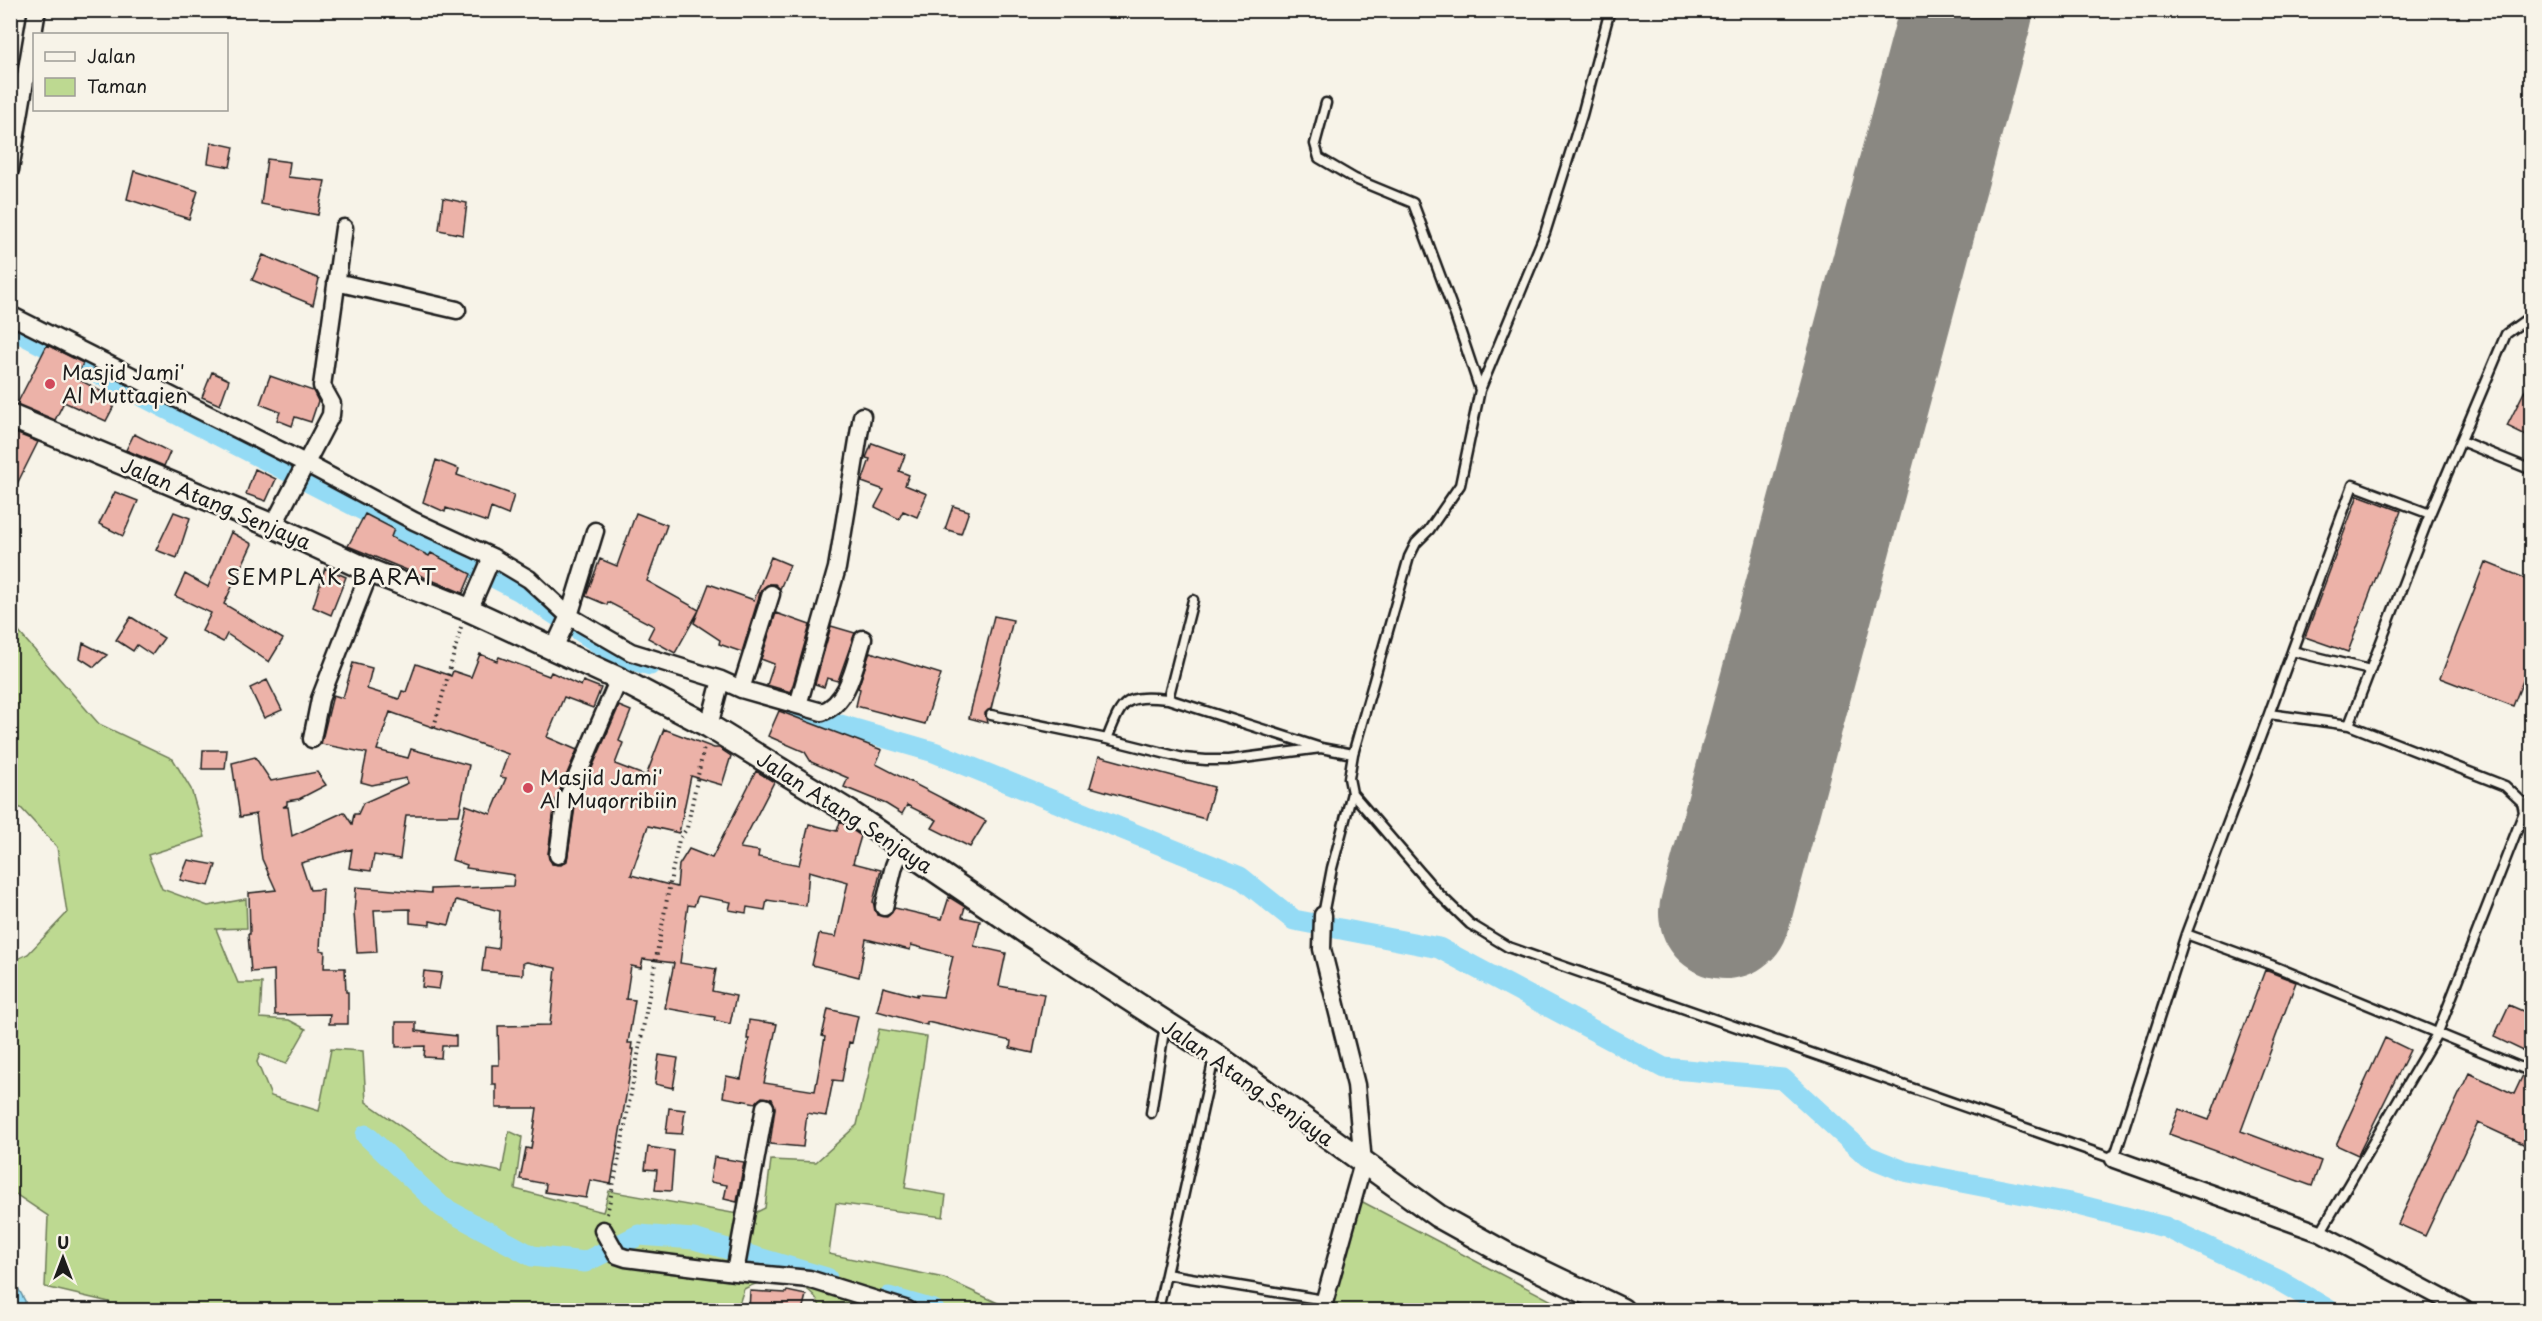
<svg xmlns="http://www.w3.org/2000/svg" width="2542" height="1321" viewBox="0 0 2542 1321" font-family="'Playpen Sans',sans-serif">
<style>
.green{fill:#bdd991;stroke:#6c7a56;stroke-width:1.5}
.water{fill:#94dbf5;stroke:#648f9e;stroke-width:1.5}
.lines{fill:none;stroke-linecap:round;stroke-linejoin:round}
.canal{stroke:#94dbf5;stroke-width:21}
.runway{stroke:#8a8882;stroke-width:132}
.building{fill:#ecb2a8;stroke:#1c1c1c;stroke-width:1.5}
.lane-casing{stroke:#1c1c1c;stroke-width:13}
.street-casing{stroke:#1c1c1c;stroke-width:21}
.secondary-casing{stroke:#1c1c1c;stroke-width:27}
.path{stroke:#1c1c1c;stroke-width:4;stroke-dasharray:1.5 4.5;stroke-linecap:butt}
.lane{stroke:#f7f3e8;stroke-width:8}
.street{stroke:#f7f3e8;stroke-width:16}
.secondary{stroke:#f7f3e8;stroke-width:22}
.poi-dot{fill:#d1495b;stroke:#f7f3e8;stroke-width:2}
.labels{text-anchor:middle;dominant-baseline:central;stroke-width:5;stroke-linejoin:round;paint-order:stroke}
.poi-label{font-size:20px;fill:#1c1c1c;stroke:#f7f3e8;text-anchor:start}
.street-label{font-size:20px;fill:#1c1c1c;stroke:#f7f3e8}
.quarter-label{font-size:22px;letter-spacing:1.5px;fill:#1c1c1c;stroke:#f7f3e8}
</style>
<rect width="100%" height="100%" fill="#f7f3e8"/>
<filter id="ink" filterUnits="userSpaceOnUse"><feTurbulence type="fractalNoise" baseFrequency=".0167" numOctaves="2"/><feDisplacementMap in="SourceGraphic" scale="12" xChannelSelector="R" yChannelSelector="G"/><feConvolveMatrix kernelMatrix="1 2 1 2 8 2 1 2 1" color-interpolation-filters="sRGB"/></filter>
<g filter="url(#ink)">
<!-- green -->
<path class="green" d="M10,622L99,724L173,759L191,789L205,837L148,855L162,889L208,906L246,899L247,928L216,929L238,983H262L260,1018L289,1020L306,1029L286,1064L260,1054L257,1062L271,1096L319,1111L331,1049L363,1051L366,1102L451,1161L502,1172L509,1131L522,1137L515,1189L603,1212L609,1191L749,1216L765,1208L771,1160L816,1162L857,1125L879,1029L927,1037L905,1188L946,1195L943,1217L836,1203L829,1254L944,1278L1013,1310H821C814,1278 769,1275 744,1289L737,1310H117L109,1302L45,1287L48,1216L11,1191V962L28,954L67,913L57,847L21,808L11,807Z
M1359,1200L1569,1310H1332Z"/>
<!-- water -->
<path class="water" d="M10,1273L25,1301V1310H11Z"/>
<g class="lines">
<!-- canal -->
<path class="canal" d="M10,328L520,591L618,656L650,665
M796,712L934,752L1240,877L1294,920L1439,948L1664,1068L1783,1079L1867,1156L1904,1171L2070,1203L2165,1227L2280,1281L2329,1310
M366,1135L442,1207L532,1256L585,1262L639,1235L694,1239L827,1278
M889,1297L934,1310"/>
<!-- runway -->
<path class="runway" d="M1725,913L1967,10"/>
</g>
<!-- building -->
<path class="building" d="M211,142L234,147L230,167L208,163Z
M267,159L290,162L288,177L325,181L318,215L261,204Z
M134,171L198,191L189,219L127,199Z
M443,198L467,203L463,235L439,230Z
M263,255L319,279L313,305L252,280Z
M47,345L83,363L76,378L117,400L106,421L64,402L55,420L17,404Z
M212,372L229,380L220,405L202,397Z
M270,376L313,391L318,401L311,422L295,417L292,426L277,420L280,412L260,404Z
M2532,376V438L2507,426Z
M10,431L38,442L10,498Z
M134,434L170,452L164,466L126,450Z
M872,443L905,455L899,471L909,475L905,485L927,494L917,517L903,511L899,519L875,507L884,490L862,482L870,459L866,458Z
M436,460L459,469L457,475L514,495L508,515L491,508L487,522L446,508L445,512L423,502Z
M255,469L276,479L266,501L246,494Z
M115,492L138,501L123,536L99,524Z
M2358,495L2401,511L2348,652L2305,637Z
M953,506L969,511L961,534L945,529Z
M174,512L190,518L177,558L156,550Z
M636,513L667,525L647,581L699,610L675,653L648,638L654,626L608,602L607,605L586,596L600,559L617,566Z
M365,514L394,529L391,537L429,556L431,553L471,574L463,593L348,546Z
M231,532L252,544L224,604L283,639L269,662L227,634L223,642L202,631L211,613L175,596L185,574L208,587Z
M771,557L790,565L780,589L775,584H769L761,590L742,652L719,644L720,640L694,623L709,584L754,600Z
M2485,562L2532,581V658L2513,706L2440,678Z
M325,568L346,577L331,615L313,607Z
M776,613L810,625L791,692L767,685L774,664L761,659Z
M994,616L1013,620L991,709L985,713L987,723L969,718Z
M131,617L164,638L152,655L137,645L133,651L116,640Z
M831,626L855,633L838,681L827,678L824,687L815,684Z
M83,643L107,655L94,667L80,658Z
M870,652L941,674L925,724L856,706L860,689L858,688Z
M480,654L497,661L499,657L549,676L551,672L581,686L583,681L601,688L593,708L564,697L547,737L577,750L555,802L548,854L552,864L561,865L567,861L575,807L619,706L631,711L619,741L623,743L615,764L646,776L664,729L714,748H719L731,756L722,785L691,776L679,833L648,826L631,875L677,887L679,865L689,849L712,858L756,771L774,782L740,848L759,851L758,857L799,865L809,824L837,831L840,822L861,836L853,863L881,870L873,902L877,915L887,917L895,908L942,919L949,897L965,907L962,917L980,921L974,946L1006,953L999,986L1044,994L1033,1053L1010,1048L1011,1041L927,1022V1025L877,1011L883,987L917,996V994L943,997L953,956L911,945L910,950L866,939L859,977L812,965L819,934L836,937L848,882L809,871L806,906L767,900L765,910L747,907L746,913L729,910L731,902L698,896L694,906L688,905L680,963L716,969L712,991L736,996L730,1024L714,1020L715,1017L665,1008L674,963L643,959L641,968L631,966L626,999L635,1000L628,1043H632L631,1049H634L611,1184L590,1180L586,1198L545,1192L546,1184L520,1179L526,1148L531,1149L537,1108H496V1084H492V1065H499L498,1026L550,1025L556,968L527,962L523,963V975L482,971L485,947L498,949L500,911L456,900L449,925L430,921V925L410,923V909L374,910L377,952L357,953L354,913L356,887L431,893V889L513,886L514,875L466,868L467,865L452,860L466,805L491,814L506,778L500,777L508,754L390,712L377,750L408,758L411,749L469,765L459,815H406L400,859L374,855L371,871L349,868L352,849L301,863L310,890L323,889L320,950L325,951L324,968H345L346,992H348V1024H329L330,1014L275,1015L274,970L251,972L248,934H250L249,893L276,890L262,859L256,814L240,817L232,763L255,757L271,781L317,772L326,785L299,799L287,801V805L283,807H288L292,836L344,812L352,824L354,814H358L363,803L408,783L406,778L372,785L361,782L367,753L321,744L333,695L343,698L353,663L372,668L367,689L399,699L402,691L406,692L416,664L451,676L453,671L471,677Z
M267,680L282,710L264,718L250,688Z
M779,711L882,750L876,764L986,821L970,847L932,828L937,820L907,805L902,814L886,804L844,787L848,778L811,762L805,752L768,736Z
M203,750H227L225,769H202Z
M1099,756L1214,787L1205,819L1090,787Z
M188,860L216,865L209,886L180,880Z
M2265,970L2296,982L2241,1131L2321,1161L2312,1186L2169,1134L2179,1109L2209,1120Z
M424,971L442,973L439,989L422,987Z
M2509,1005L2532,1015V1055L2494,1037Z
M828,1009L858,1016L852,1043L849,1042L842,1081L833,1080L826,1116L807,1113L803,1147L770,1144L775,1108L772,1099L762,1097L756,1103L723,1097L726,1076L741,1079L749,1039H747L749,1020L777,1024L764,1083L815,1091L825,1037L822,1036Z
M396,1022H416V1031L456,1036V1046H442L441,1058L424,1057L425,1046L396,1047Z
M2385,1038L2410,1050L2358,1155L2336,1145Z
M659,1055L678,1058L673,1088L655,1084Z
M2469,1073L2514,1094L2523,1075L2532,1078V1148L2478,1123L2425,1236L2398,1224Z
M669,1108L685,1110L682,1134L666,1133Z
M648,1147L674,1151L671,1191L655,1190L657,1170L645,1169Z
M714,1157L744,1162L737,1202L724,1199L727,1185L710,1182Z
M750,1291L786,1293L787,1291L806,1295L802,1311H749Z"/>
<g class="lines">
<defs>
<path id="lane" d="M1610,10L1582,115L1545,233L1480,390L1460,485L1429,530L1416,543L1409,557L1353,754L1349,778L1352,793L1438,893L1470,924L1508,947L2114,1159L2186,934L2269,714L2349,725L2430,514L2506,334L2524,321L2532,318
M1326,103L1315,144L1319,158L1355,179L1413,203L1455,315L1480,390
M2461,441L2532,470
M2292,651L2370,670
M1168,699L1193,600
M2269,714L2353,485L2430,514
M991,715L1107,739L1183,758L1206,760H1228L1321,748
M1107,739C1123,699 1124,695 1168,699L1321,748L1353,754
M1323,915L1332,868L1352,793
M2186,934L2271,965L2532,1072
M1151,1113L1165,1025
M2320,1233L2438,1032L2524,812L2522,802L2505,786L2349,725
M1166,1274L1324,1300
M1158,1310L1214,1058"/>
<path id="street" d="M10,170L37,10
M336,282L457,310
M10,315L307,464L414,521L492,557L529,579L569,616L631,652L721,680L741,689L822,712C849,703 855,663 863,639
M273,526L331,415L332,404L322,386L344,228
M469,610L492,557
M553,650L569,616L595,531
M741,689L771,594
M798,705L837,568L862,416
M709,726L721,680
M312,739L320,699L370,571
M558,855L565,804L619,679
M884,907L894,866L902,846
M2114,1159L2320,1233L2465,1310
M603,1230L617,1255L626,1258L735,1272L809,1279L908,1310
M735,1272L765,1107
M1322,1310L1363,1163L1356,1085L1322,949L1323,915"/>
<path id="secondary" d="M10,416L273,526L370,571L469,610L619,679L709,726L851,813L1030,935L1214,1054L1438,1216L1510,1256L1622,1310"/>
</defs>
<!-- lane casing -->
<use href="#lane" class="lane-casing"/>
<!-- street casing -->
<use href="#street" class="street-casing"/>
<!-- secondary casing -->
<use href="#secondary" class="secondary-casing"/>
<!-- path -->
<path class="path" d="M434,727L461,627
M607,1214L618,1163L672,872L679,840L687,828L704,747"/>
<!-- lane -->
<use href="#lane" class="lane"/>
<!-- street -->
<use href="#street" class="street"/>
<!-- secondary -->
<use href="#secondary" class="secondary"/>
</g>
</g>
<!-- markers -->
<g class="poi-dot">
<circle cx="50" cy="384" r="6"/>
<circle cx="528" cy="788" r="6"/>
</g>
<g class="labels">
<!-- poi labels -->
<g class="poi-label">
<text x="62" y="372">Masjid Jami'<tspan x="62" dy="23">Al Muttaqien</tspan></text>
<text x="540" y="777">Masjid Jami'<tspan x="540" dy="23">Al Muqorribiin</tspan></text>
</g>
<!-- street labels -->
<g class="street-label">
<text transform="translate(216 503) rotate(23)">Jalan Atang Senjaya</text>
<text transform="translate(845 812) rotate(33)">Jalan Atang Senjaya</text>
<text transform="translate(1248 1082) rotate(35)">Jalan Atang Senjaya</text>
</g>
<!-- quarter labels -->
<g class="quarter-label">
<text x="332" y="575">SEMPLAK BARAT</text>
</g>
</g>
<!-- margin -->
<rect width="2542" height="1321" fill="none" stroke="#f7f3e8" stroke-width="36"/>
<rect x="18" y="18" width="2506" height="1285" fill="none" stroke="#1c1c1c" stroke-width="2" filter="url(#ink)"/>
<!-- legend -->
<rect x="33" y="33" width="195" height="78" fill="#f7f3e8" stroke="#9f9d96" stroke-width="1.5"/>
<rect x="45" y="52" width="30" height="9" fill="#f7f3e8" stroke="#9f9d96" stroke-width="1.5"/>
<text x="87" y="63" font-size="18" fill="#1c1c1c">Jalan</text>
<rect x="45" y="78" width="30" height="18" fill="#bdd991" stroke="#9f9d96" stroke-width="1.5"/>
<text x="87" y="93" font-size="18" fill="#1c1c1c">Taman</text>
<!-- north arrow -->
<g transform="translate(63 1258)" stroke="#f7f3e8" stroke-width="4.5" paint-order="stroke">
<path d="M0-4.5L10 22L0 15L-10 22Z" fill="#1c1c1c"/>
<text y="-9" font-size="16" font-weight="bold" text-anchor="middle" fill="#1c1c1c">U</text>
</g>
</svg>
